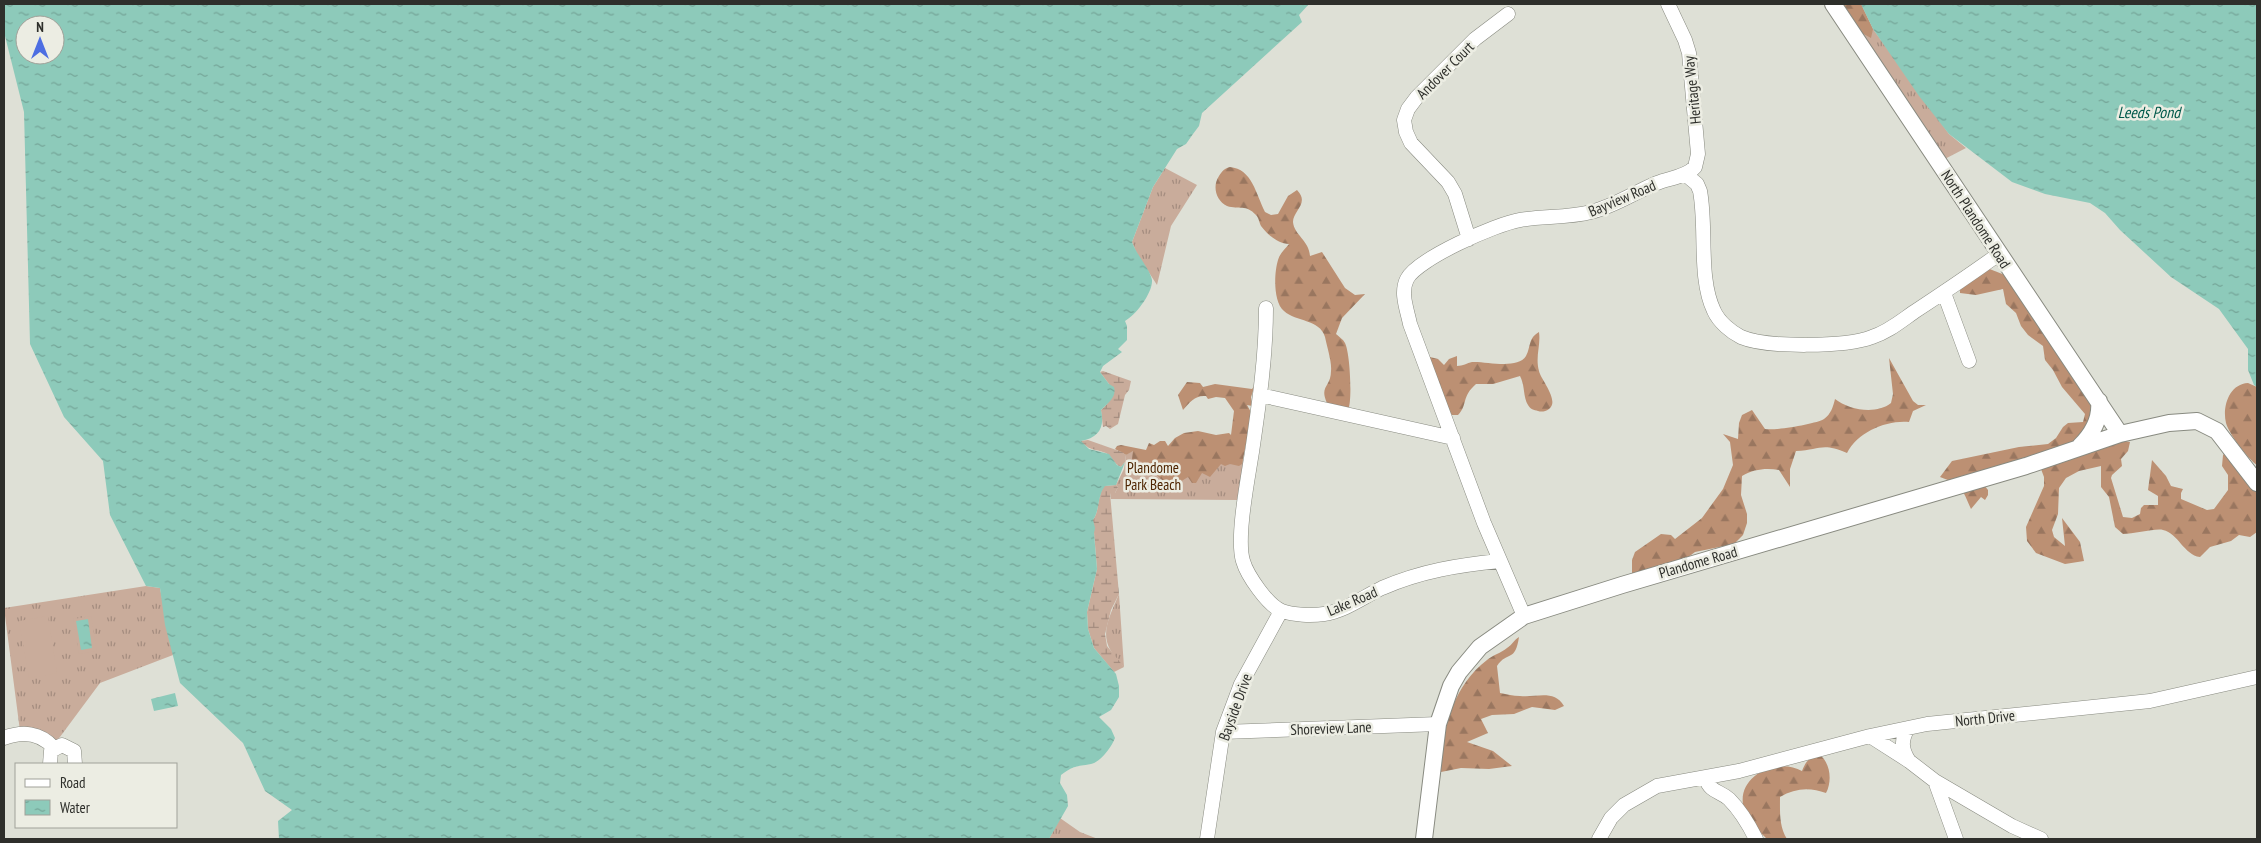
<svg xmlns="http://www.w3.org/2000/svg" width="2261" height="843" viewBox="0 0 2261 843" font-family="'PT Sans Narrow',sans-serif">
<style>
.grass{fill:url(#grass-tufts)}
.forest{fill:url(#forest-firs)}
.wetland{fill:url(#wetland-marsh)}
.pitch{fill:#c9ac9b}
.water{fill:url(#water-ripples);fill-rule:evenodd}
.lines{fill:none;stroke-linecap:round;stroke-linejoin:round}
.minor-casing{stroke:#888a80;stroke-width:15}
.major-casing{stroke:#888a80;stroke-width:18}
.minor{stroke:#fff;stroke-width:14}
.major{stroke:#fff;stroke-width:16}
.labels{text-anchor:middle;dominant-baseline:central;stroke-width:5;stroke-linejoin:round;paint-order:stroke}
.street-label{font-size:15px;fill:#2e2f2b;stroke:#ecede3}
.park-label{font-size:15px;fill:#4e2401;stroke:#ecede3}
.water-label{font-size:16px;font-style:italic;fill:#00594a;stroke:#ecede3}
</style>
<defs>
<pattern id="grass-tufts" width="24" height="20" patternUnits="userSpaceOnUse" patternTransform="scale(1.25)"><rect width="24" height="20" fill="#c9ac9b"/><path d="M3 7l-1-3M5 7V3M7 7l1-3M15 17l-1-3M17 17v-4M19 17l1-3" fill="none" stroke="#a48c7f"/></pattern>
<pattern id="forest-firs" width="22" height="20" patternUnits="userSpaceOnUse" patternTransform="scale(1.25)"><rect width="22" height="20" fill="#bc9073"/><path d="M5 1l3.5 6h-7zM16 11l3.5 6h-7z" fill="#99765f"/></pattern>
<pattern id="wetland-marsh" width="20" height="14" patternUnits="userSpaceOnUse" patternTransform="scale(1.25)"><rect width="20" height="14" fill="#c9ac9b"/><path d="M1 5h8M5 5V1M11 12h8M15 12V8" fill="none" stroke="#a48c7f"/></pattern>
<pattern id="water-ripples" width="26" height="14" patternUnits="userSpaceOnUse" patternTransform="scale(1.25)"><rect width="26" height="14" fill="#8dcaba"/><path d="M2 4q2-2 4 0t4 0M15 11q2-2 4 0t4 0" fill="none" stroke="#74a497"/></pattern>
</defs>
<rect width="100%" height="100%" fill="#dee0d6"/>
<!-- grass -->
<path class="grass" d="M1861,4L1873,29L1949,134L1966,148L1939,162L1846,25Z
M1165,168L1197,185L1171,226L1157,285L1137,254L1132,242L1153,187Z
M1131,451L1245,460L1237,500L1111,499L1110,493H1115L1118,487L1116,485L1124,469L1126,455Z
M146,586L160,588L173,655L100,683L54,745L20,731L4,608Z
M1119,594L1124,667C1096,640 1106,625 1119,594Z
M1060,818L1080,832L1098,839H1049Z"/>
<!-- forest -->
<path class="forest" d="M1838,4H1861L1873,29L1871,38L1858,31Z
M1230,167C1252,169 1256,194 1265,212L1271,215L1278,214L1288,196L1297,190C1310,203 1293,211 1293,222C1294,235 1309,240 1310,256L1322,252L1345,288L1355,295L1365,294L1342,318L1336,334C1339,337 1343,339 1345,343C1350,353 1352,396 1349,407L1344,408L1327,403C1319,386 1331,387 1331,371C1332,362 1327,347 1325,337C1320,319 1296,322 1284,311C1273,302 1274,273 1278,260C1280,253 1285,249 1289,244C1278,244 1268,235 1261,226C1259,222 1259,218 1256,215C1246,204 1239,210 1227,206C1216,201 1212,186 1219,176C1222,171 1225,168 1230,167Z
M1987,268L2010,277L2093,398L2088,434L2130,442L2128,451L2121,459L2122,466L2112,475L2111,478L2123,517L2132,518L2140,514L2141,508L2144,505H2158V496L2148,490L2152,460L2166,476L2171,486L2183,489L2181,493V499L2207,510L2214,509L2228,490V475L2222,466L2223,455L2227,451L2257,485V532L2250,537L2239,535L2231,541L2210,547L2200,557C2184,555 2178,533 2163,530C2156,528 2134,534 2123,534L2115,527L2109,497L2101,487V466L2079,471L2066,478L2059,488L2058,514L2052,530L2054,537L2065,546L2062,518L2080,542L2084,561L2065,564L2036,553L2027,541L2026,527L2044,486V477L2041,469L1984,485L1988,490V495L1985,500L1981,497L1971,509C1962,488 1962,485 1940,477L1952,461L2019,447L2048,444L2056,438L2063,427L2068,423L2083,422L2085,414L2062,387L2053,370L2045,360L2043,346L2028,335L2021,326L2016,313L2006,304L2003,289L1976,295L1960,293V288Z
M1539,332C1541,345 1535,357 1539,371C1541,380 1560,401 1549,409C1545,412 1541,412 1538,411C1534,410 1530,409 1528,405C1523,397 1525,385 1520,376L1493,384H1476C1461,397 1468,405 1458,415H1452L1448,410L1430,362V357L1438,359L1444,365L1449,359L1457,356V366C1463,366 1467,363 1472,362C1486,361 1517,370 1526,356C1531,347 1528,338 1539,332Z
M1889,358L1913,401L1918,405H1926L1913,411L1909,422C1886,420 1858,432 1847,453C1822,442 1820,450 1796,451L1790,469V487L1779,470C1766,468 1754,469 1742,476L1741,495L1747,514V523L1743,535L1734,544L1695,552L1687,558L1636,575L1632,573V560L1635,552L1661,534L1671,535L1675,539L1702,518L1723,489L1733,465L1730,442L1723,434L1738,439L1739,423L1742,415L1752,410L1765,429C1774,431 1816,424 1824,419C1831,414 1833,407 1835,399C1849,410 1876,415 1891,403L1893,394Z
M1187,382L1200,383L1203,387L1215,384L1252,389L1255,385L1251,397L1252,406L1247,405L1252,414L1242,464L1239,466L1230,464L1225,466L1221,464L1210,477L1202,473L1196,483H1192L1188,477L1180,482L1162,480L1142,462L1132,459L1133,451L1126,455L1115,449L1117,446L1121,445L1146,450L1149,443L1154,445L1160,441H1165L1168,446L1175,438L1184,433L1198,431L1216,435L1229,433L1231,435L1234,411L1225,398L1216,397L1208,399L1206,396C1195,395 1190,402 1183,410L1178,395Z
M2248,383L2257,387V465C2248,459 2229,434 2226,423C2222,407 2229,384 2248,383Z
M1519,637C1515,663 1508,650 1497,666L1500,693C1507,694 1513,696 1520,696C1536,698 1554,689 1564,706L1555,710L1532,707L1514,714L1492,715L1481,719L1488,733L1467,742L1493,751L1512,766L1489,769L1461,768L1441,772C1441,730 1453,686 1487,660C1493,655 1501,653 1507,648C1512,645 1514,640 1519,637Z
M1820,755C1831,764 1832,782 1826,793C1810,787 1795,788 1780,797C1780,812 1779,826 1787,839H1767C1759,831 1749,823 1745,812C1732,778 1776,756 1802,771C1806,761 1809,757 1820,755Z"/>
<!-- wetland -->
<path class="wetland" d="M1103,371L1131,381L1129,390L1125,395L1118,424L1110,429L1106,426L1103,427L1101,410L1107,404L1109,384L1100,372Z
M1088,440L1122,452L1126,455L1125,462L1121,467C1114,464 1111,456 1106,453C1093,448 1092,452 1080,441Z
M1116,485L1118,487L1115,493H1110L1119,594L1111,610L1105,634L1107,646L1124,667L1114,672L1094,648L1088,629L1087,612L1097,569L1093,520C1100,510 1097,496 1104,486Z"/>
<!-- pitch -->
<path class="pitch" d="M48,616L57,673L29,678L19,621Z
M91,616L97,651L79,654L73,619Z"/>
<!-- water -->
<path class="water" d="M4,4H1309L1299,15L1302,22L1202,113L1199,126L1193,134L1186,144L1177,149L1153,187L1132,242C1136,254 1150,269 1152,280C1153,293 1135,316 1125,321L1127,326V340L1118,349L1122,352L1103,366L1100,372L1109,384L1114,387C1117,397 1108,403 1101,410C1105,427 1099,438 1081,441L1089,449L1109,454L1117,465L1121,467L1125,462L1116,485L1105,486C1097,496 1100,510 1093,520L1095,528L1094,533L1097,569L1087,612L1088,629L1094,648L1116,674L1119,686V697L1111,710L1099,717L1111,729L1115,738C1112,746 1101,762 1091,764C1075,767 1075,765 1061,775L1060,783L1067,795L1068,806L1049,839H279L278,821L292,810L265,791L243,743L180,683L165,625L160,588L146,586L110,515L103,461L64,417L30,344L24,112L4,32ZM25,25H55V55H25Z
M1861,4H2257V387L2254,385L2248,370V349L2219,309L2171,277L2120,230L2105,213L2090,203L2045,194L2012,182L1949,134L1919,96L1873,29Z
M88,619L92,648L81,650L76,621Z
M175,693L178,706L154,711L151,699Z"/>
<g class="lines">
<defs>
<path id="minor" d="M1685,174L1697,184L1700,191C1707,228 1698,278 1714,311C1719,322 1731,332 1741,337C1767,348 1846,347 1872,337C1888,332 1901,321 1914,312C1943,293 1971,274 1999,254
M1469,239L1455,194L1448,182L1411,143L1406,132L1404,120L1408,109L1417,97L1475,39L1508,14
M1944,293L1969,361
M1266,308C1266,357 1259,404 1252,452C1248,478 1236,538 1243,561C1247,575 1268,606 1282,611C1294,615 1311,616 1324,614C1345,611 1363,597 1382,588C1421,571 1459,565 1500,561
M1260,395L1453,438
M1524,616L1484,523L1410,324C1407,309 1400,293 1407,279C1417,259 1496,224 1520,220C1543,216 1568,218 1591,212C1615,206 1635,192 1657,183C1669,178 1686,177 1695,167L1698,154L1689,53L1685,40L1668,4
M1908,728C1901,740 1901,749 1909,761
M1223,732L1438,724
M1870,736L1909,761L1935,781L2012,826L2041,839
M4,738C22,731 40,732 54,748
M50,764L51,751L62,745L74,751L75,764
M1706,779C1710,792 1720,791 1729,799C1740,810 1749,825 1756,839
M1935,781L1956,839
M1207,839L1223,732L1241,684L1281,611
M1599,839L1611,818L1624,805L1657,786L1739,771L1870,736L1927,724L2150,701L2257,677"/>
<path id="major" d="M1833,4L2120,434
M2080,446C2092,434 2101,419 2099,401
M1424,839L1438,724L1451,686L1459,672L1480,647L1524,616L1622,585L2026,466L2120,434L2169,423L2197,421L2217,431L2257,483"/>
</defs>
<!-- minor casing -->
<use href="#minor" class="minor-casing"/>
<!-- major casing -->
<use href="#major" class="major-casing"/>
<!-- minor -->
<use href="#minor" class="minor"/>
<!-- major -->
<use href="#major" class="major"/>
</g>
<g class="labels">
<!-- street labels -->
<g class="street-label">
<text transform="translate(1445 70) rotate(-45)">Andover Court</text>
<text transform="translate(1692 90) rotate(-96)">Heritage Way</text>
<text transform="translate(1622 198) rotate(-23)">Bayview Road</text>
<text transform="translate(1976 219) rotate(57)">North Plandome Road</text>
<text transform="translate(1698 562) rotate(-16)">Plandome Road</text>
<text transform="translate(1352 601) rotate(-23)">Lake Road</text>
<text transform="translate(1235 707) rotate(-70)">Bayside Drive</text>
<text transform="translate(1985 718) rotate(-6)">North Drive</text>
<text transform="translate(1331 728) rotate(-2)">Shoreview Lane</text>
</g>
<!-- park labels -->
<g class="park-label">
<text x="1153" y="467">Plandome<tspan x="1153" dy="17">Park Beach</tspan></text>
</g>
<!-- water labels -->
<g class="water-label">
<text x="2149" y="112">Leeds Pond</text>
</g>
</g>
<!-- border -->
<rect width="2261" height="843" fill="none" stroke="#2e2f2b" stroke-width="10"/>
<!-- legend -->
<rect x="15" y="763" width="162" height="65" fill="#ecede3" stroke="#a0a199"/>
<rect x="25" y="779" width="25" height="8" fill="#ffffff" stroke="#a0a199"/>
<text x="60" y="788" font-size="15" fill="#2e2f2b">Road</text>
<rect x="25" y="800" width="25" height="15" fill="url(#water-ripples)" stroke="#a0a199"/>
<text x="60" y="813" font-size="15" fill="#2e2f2b">Water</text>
<!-- north arrow -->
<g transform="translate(40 40)"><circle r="24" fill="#ecede3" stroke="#a0a199"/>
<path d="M0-4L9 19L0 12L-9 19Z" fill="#4d6ee2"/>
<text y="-8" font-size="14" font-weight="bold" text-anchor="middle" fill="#2e2f2b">N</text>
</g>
</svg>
